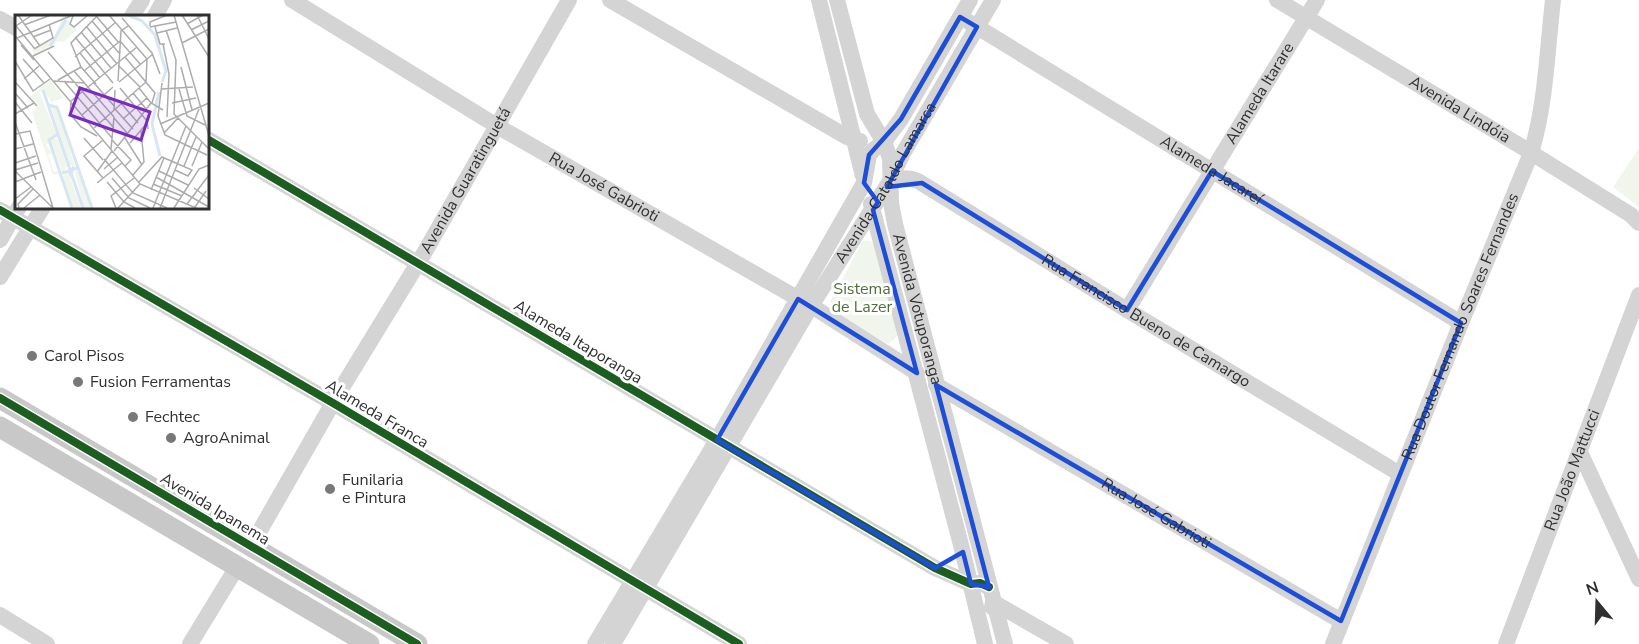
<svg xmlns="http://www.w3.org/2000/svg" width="1639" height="644" viewBox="0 0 1639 644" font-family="'Nunito Sans',sans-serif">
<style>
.park{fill:#f0f6ec}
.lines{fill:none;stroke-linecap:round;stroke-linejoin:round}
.minor{stroke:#d4d4d4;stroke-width:16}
.major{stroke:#c8c8c8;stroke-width:21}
.cycleway-casing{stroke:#fff;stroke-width:11}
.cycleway{stroke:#1b5e20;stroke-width:8}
.marked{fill:none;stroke:#1d4ed8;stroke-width:4.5;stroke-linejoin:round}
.poi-dot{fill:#787878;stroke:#fff;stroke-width:2}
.labels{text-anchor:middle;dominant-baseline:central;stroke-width:6;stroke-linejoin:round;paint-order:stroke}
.street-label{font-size:16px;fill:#303030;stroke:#fff}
.park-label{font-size:16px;fill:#4c7038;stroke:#fff}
.poi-label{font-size:16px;fill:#303030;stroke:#fff;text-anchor:start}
.inset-river{fill:none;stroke:#d8e6f4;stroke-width:3}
.inset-road{fill:none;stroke:#acacac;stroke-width:1.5}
.view{fill:#7b2cbf;fill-opacity:0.15;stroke:#7b2cbf;stroke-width:3}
.inset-edge{fill:none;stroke:#303030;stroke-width:3}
</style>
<rect width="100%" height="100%" fill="#fff"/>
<!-- park -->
<path class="park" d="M1639,148V207L1613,187Z
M863,241H869L874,243L898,334L894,340L888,344L836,315L831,307V300Z"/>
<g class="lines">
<!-- minor -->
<g class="minor">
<path id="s1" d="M292,0L497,126L818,310L917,373"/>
<path d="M610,0L847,137L854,140L860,141"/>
<path d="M819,0L863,176"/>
<path id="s2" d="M837,0L867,114L884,142L890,158L891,203L895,224L1005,644"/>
<path id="s3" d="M1277,0L1522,147L1631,215L1639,223"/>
<path d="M132,16L142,0"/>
<path d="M155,16L164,0"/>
<path d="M0,19L16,28"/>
<path id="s4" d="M969,22L1461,323"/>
<path d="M207,139L935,568L971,584L980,583L989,587"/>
<path id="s5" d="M890,181C901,178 908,177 918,181L1127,310L1400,474"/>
<path d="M871,204L961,545L985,644"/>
<path d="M0,210L333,403L739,644"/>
<path d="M0,240L19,207"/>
<path d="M0,277L43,207"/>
<path id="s6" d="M1127,310L1317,0"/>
<path id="s7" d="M936,385L1341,621"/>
<path d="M1580,452L1639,579"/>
<path id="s8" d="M251,546L338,394L423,255L569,0"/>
<path d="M992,607L993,602L1066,644"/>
<path d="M0,615L47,644"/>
<path d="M190,644L237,567"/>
<path d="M595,644L717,440L864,183L869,155L873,150L884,142L901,119L970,0"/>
<path id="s9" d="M613,644L811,306L890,181L902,155L993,0"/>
<path id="s10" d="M1333,644L1461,323L1531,153C1546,104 1547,51 1553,0"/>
<path id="s11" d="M1506,644L1639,295"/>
</g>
<!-- major -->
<path class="major" d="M0,398L417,644
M0,427L369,644"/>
<defs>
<path id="cycleway" d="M207,139L935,568L971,584L980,583L989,587
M0,210L333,403L739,644
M0,398L417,644"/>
</defs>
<!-- cycleway casing -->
<use href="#cycleway" class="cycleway-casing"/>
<!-- cycleway -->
<use href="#cycleway" class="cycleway"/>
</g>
<!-- marked area -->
<path class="marked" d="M960,17L977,27L887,187L922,183L1127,310L1212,171L1461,323L1341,621L936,385L989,587L971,584L963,552L935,568L717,440L798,299L917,373L873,210L878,202L864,183L869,155L901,119Z"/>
<!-- markers -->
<g class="poi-dot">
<circle cx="32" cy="356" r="6"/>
<circle cx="78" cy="382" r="6"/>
<circle cx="133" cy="417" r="6"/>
<circle cx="171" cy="438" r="6"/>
<circle cx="330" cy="489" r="6"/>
</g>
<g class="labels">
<!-- street labels -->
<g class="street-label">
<text stroke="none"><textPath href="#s6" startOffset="254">Alameda Itarare</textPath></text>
<text stroke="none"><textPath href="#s3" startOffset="213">Avenida Lindóia</textPath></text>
<text stroke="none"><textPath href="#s4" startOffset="284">Alameda Jacareí</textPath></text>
<text stroke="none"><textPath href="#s8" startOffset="424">Avenida Guaratinguetá</textPath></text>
<text stroke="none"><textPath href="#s9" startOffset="536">Avenida Cataldo Lamarca</textPath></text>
<text stroke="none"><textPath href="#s1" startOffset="364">Rua José Gabrioti</textPath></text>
<text stroke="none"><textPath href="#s2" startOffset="322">Avenida Votuporanga</textPath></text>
<text stroke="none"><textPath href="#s5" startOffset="296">Rua Francisco Bueno de Camargo</textPath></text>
<text stroke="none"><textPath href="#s10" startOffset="342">Rua Doutor Fernando Soares Fernandes</textPath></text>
<text transform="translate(578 342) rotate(31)">Alameda Itaporanga</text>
<text transform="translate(377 414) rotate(31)">Alameda Franca</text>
<text stroke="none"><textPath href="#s11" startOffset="186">Rua João Mattucci</textPath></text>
<text transform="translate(215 509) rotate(31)">Avenida Ipanema</text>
<text stroke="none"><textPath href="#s7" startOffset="255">Rua José Gabrioti</textPath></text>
</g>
<!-- park labels -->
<g class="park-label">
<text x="862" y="289">Sistema<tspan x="862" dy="18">de Lazer</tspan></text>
</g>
<!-- poi labels -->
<g class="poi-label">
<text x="44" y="356">Carol Pisos</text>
<text x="90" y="382">Fusion Ferramentas</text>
<text x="145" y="417">Fechtec</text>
<text x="183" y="438">AgroAnimal</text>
<text x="342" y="480">Funilaria<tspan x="342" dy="18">e Pintura</tspan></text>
</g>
</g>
<!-- overview -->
<g transform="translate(15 15)">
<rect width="194" height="194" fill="#fff"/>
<path d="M35,65L49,83L36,87L29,75L24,77L41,118L31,130L37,138L33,140L39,157L44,156L45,163L43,159L38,160L17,97L23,91L15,82ZM35,89L42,92L60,152L54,149ZM42,123L52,151L48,158L35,125ZM59,154L64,158L76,193H69ZM51,158L54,159L66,193H58L48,162Z" fill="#f0f6ec"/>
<path d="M48,0H56L52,4L62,14L49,27L44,26L19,40L17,36L39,23Z" fill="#f0f6ec"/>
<path class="inset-river" d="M113,0L127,6L140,20L151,56L147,67M35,31L51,5M28,75L68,193M144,77L137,109L145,141M33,90L42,92L77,193M43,119L34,125L57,193M47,158L54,156L56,160L58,153L63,154"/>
<path class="inset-road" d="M3,0L25,31M17,0L1,11L20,34M94,0L132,44L131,67L124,73M159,0L194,121M167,0L194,42M182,0L194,24M58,1L55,9L59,12L73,0M82,2L104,28M107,3L137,38L145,59M77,6L104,38M172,9L188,0M9,10L36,0M71,11L102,49M135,11V7L152,0M135,12L161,7M140,12L145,29H150M151,15L161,45L159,99L194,134M176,15L194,6M66,17L96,53M142,18L162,13M0,21L125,169L181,193M18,22L36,15M60,22L98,68M2,23L58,0M167,28L194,14M148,29L154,59L152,102M6,30L19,45M19,34L38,23L34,9M33,37L99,113M65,38L85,63M18,41L39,31M60,42L101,7M110,42L140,78L137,88M8,44L29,68M0,46L18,76L35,64M103,50L125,72M166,52L177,95M59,56L99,102M69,56L105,26L126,50M9,64L24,51M43,65L66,52M39,66L70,68M49,66L97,123M103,66L106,16L113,11M0,67L22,91M104,67L138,39M79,68L100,92M147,68L143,101L150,120L192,140M81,69L66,52L56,28L83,0M105,73L132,106L133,114M124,73L136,88L148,95M147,74L178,72M164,74L172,101L190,110M0,78L13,93M118,78L132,95M56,86L122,32M0,87L17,108M56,88L55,99L66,112L82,121M106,88L123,108M157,88L181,83M100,94L118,114M99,95L100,75M0,99L19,88M67,100L98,72M99,103L113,119M109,103L132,83M0,107L21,165M145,109L194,88M79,113L124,73M149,118L163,103M0,119L15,116L38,193M69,123L88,145M110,123L127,150M88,125L69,141L88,163M97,125L116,145L110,151M115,128L132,108M0,134L18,129M96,134L99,102M99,136L136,88M89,144L118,178L152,193M0,148L21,141M169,151L181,122M177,151L187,127M89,154L103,142M0,155L23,148M0,156L38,193M144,156L173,170M82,157L97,136M118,160L129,147L126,116M141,162L194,192M97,163L114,183L135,193M0,167L26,157M92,167L109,187L120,193M124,167L147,142L177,155L173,161L160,155M82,168L107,148M138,169L167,181M179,173L194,184M136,175L149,143M0,184L16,172M172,189L194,160M180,192L191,176M4,193L3,189L18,174M9,193L25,180M101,193L96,181L119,163M103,193L125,169M138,193L171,111M145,193L184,94M159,193L184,154L194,150"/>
<path class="view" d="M65,73L135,97L126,125L55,100Z"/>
<rect width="194" height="194" class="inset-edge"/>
</g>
<!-- north arrow -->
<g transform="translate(1597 602) rotate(341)" stroke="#ffffff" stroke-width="4.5" paint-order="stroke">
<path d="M0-4.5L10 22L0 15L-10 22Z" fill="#303030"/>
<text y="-9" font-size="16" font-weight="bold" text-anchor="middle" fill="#303030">N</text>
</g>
</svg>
